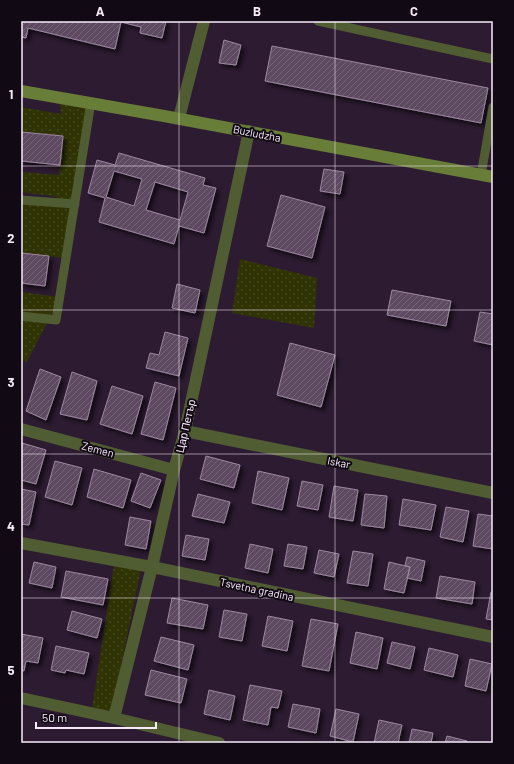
<svg xmlns="http://www.w3.org/2000/svg" width="514" height="764" viewBox="0 0 514 764" font-family="Barlow,sans-serif">
<style>
.park{fill:url(#park-dots)}
.building{fill:url(#building-hatch);stroke:#9d88a2;fill-rule:evenodd;filter:url(#shadow)}
.lines{fill:none;stroke-linecap:round;stroke-linejoin:round}
.lane{stroke:#505d32;stroke-width:9}
.street{stroke:#505d32;stroke-width:12}
.secondary{stroke:#687d37;stroke-width:12}
.grid{fill:none;stroke:#f7ebfa;stroke-width:1;stroke-opacity:0.55}
.labels{text-anchor:middle;dominant-baseline:central;stroke-width:4;stroke-linejoin:round;paint-order:stroke}
.street-label{font-size:11px;fill:#f7ebfa;stroke:#110913}
.neatline{fill:none;stroke:#f7ebfa;stroke-width:1.5}
.grid-label{font-size:13px;text-anchor:middle;font-weight:bold;fill:#f7ebfa}
</style>
<defs>
<pattern id="park-dots" width="8" height="8" patternUnits="userSpaceOnUse"><rect width="8" height="8" fill="#303404"/><path d="M2 2h.1M6 6h.1" fill="none" stroke="#44481d" stroke-width="1.8" stroke-linecap="round"/></pattern>
<pattern id="building-hatch" width="6" height="6" patternUnits="userSpaceOnUse"><rect width="6" height="6" fill="#5d4961"/><path d="M-1 1l2-2M0 6l6-6M5 7l2-2" fill="none" stroke="#756379"/></pattern>
<filter id="shadow"><feDropShadow dx="3.5" dy="3.5" stdDeviation="2" flood-color="#0009"/></filter>
</defs>
<rect width="100%" height="100%" fill="#2d1b31"/>
<!-- park -->
<path class="park" d="M60,102L87,105L64,258L21,253V202L56,205L57,197L21,192V172L59,175L62,143L21,138V107L61,114Z
M240,259L317,278L314,328L232,313Z
M21,292L60,297L27,362L21,360Z
M114,564L141,569L111,713L92,709Z"/>
<!-- building -->
<path class="building" d="M21,21H166L162,38L140,33L141,27L121,22L115,49L28,28L26,38L21,37Z
M224,40L241,45L236,65L219,63Z
M272,46L488,88L481,123L265,81Z
M21,132L63,136L60,165L21,161Z
M119,153L205,178L203,185L216,188L204,233L179,226L174,244L99,222L105,198L88,193L97,160L115,165ZM114,171L142,179L134,206L106,197ZM155,182L188,192L180,220L146,210Z
M324,169L344,172L340,194L320,191Z
M281,195L325,207L312,258L267,246Z
M21,253L49,256L45,286L21,283Z
M177,284L200,290L195,313L172,308Z
M392,290L451,301L446,326L387,315Z
M480,312L493,314V345L474,341Z
M165,332L188,338L179,376L146,368L150,353L159,355Z
M290,343L335,355L321,407L277,395Z
M40,369L61,377L46,420L26,411Z
M72,372L97,381L87,420L60,414Z
M155,382L176,388L163,440L141,434Z
M112,386L143,396L132,434L100,424Z
M22,443L46,450L36,484L21,480V446Z
M206,456L240,465L234,488L200,479Z
M55,461L82,468L72,505L45,497Z
M94,469L131,480L123,508L87,497Z
M258,471L289,478L282,510L252,503Z
M141,473L161,480L150,508L131,501Z
M302,481L323,485L318,510L297,506Z
M334,486L358,490L353,521L329,517Z
M21,489L36,492L29,525L21,524Z
M198,494L230,502L224,523L192,516Z
M365,494L387,496L384,528L361,525Z
M403,499L436,505L431,530L399,525Z
M446,507L469,511L463,542L440,537Z
M478,514L493,516V549L473,546Z
M130,517L151,521L146,549L125,545Z
M186,535L209,539L205,560L182,556Z
M250,544L273,549L268,573L245,568Z
M288,544L307,547L303,569L284,566Z
M319,550L339,554L334,577L314,573Z
M353,551L373,554L368,586L347,583Z
M407,557L425,561L421,581L407,578L410,567L405,566Z
M34,562L56,567L52,588L29,583Z
M389,562L410,567L404,593L384,589Z
M66,571L108,579L103,605L61,597Z
M440,576L475,582L472,604L436,598Z
M491,592H493V620L486,619Z
M172,598L208,605L203,629L167,623Z
M224,610L247,614L242,641L219,637Z
M72,611L102,619L97,638L67,630Z
M268,616L293,621L287,651L262,646Z
M311,619L338,624L329,671L302,666Z
M356,632L383,638L377,669L350,663Z
M21,634L43,638L38,663L26,661L24,671L21,670Z
M161,637L194,645L188,670L154,661Z
M392,642L415,647L410,669L387,663Z
M56,646L89,653L84,674L66,670L65,673L51,670Z
M429,648L458,655L453,677L424,670Z
M470,659L492,664L486,691L465,686Z
M151,670L187,679L181,703L145,695Z
M250,685L282,691L278,708L271,707L268,725L243,720Z
M209,690L235,696L230,720L204,714Z
M293,704L320,709L316,733L288,727Z
M336,709L359,714L353,742L330,736Z
M379,720L402,725L398,743H374Z
M412,729L433,733L431,743H409Z
M447,736L467,741V743H445Z"/>
<g class="lines">
<!-- lane -->
<path class="lane" d="M318,21L493,59
M481,175L493,107
M21,200L75,204
M21,316L56,320L91,102"/>
<!-- street -->
<path class="street" d="M179,118L204,21
M21,429L174,470
M185,431L493,493
M21,543L152,567L493,637
M21,698L114,718L219,743
M114,718L152,567L174,470L185,431L249,131"/>
<!-- secondary -->
<path class="secondary" d="M21,91L164,116L493,177"/>
</g>
<!-- grid -->
<path class="grid" d="M179,21V743M335,21V743M21,166H493M21,310H493M21,454H493M21,598H493"/>
<g class="labels">
<!-- street labels -->
<g class="street-label">
<text transform="translate(257 133) rotate(11)">Buzludzha</text>
<text transform="translate(185 426) rotate(-77)">Цар Петър</text>
<text transform="translate(98 449) rotate(15)">Zemen</text>
<text transform="translate(339 462) rotate(11)">Iskar</text>
<text transform="translate(257 589) rotate(12)">Tsvetna gradina</text>
</g>
</g>
<!-- border -->
<rect width="514" height="764" fill="none" stroke="#110913" stroke-width="44"/>
<!-- scale -->
<path d="M36 722v6h120v-6" fill="none" stroke="#f7ebfa" stroke-width="2"/>
<text x="42" y="722" font-size="12" fill="#f7ebfa" stroke="#110913" stroke-width="3" paint-order="stroke">50 m</text>
<rect x="22" y="22" width="470" height="720" class="neatline"/>
<g class="grid-label">
<text x="100" y="16">A</text>
<text x="257" y="16">B</text>
<text x="414" y="16">C</text>
<text x="11" y="99">1</text>
<text x="11" y="243">2</text>
<text x="11" y="387">3</text>
<text x="11" y="531">4</text>
<text x="11" y="675">5</text>
</g>
</svg>
